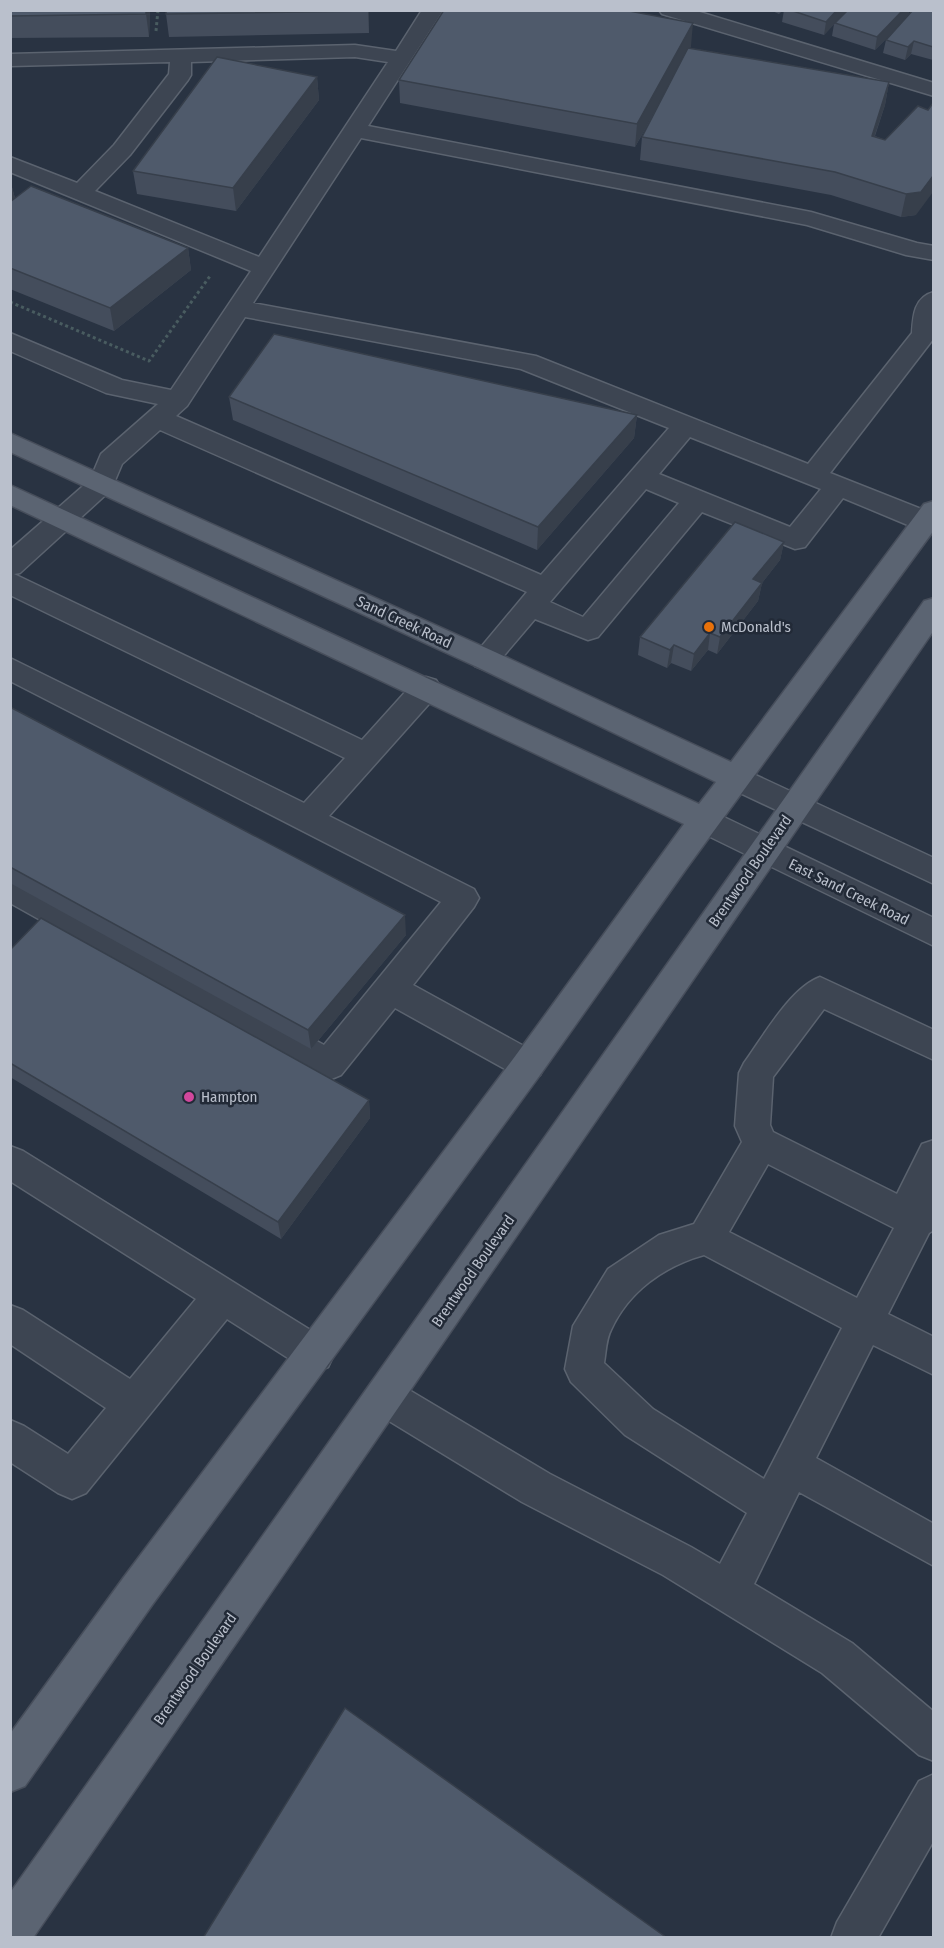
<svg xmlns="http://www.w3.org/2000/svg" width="944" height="1948" viewBox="0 0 944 1948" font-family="'Fira Sans Condensed',sans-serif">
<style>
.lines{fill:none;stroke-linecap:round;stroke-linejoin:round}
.minor-casing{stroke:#5b636f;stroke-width:3}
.major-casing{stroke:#474e5b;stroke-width:3}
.path{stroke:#495c60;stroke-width:3;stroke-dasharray:3 3;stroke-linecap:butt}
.minor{fill:#3d4552;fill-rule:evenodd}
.major{fill:#5b6472;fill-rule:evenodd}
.wall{fill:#444d5c}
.shaded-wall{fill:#373f4b}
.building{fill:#4f5a6b;stroke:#373f4b;stroke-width:1.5}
.food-dot{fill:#e8710a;stroke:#222a37;stroke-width:2}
.hotel-dot{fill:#d1479c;stroke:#222a37;stroke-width:2}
.labels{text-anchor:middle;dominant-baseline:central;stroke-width:5;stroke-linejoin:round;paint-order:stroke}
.street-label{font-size:15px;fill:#bac0cc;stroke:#222a37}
.poi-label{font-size:15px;fill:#bac0cc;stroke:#222a37;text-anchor:start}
</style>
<rect width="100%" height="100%" fill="#293342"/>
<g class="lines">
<defs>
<path id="minor" d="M422,10H443L368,126L811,212L917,243L934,246V260L906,255L807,225L361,138L253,303L536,356L808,464L912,333C913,316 914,297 934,292V338L830,473L934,514V528L925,530L915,528L843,498L805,547L795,549L702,512L598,637L588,640L535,619L495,666L485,670L475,666L471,659L527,592L160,430L122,464L111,490L20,573L14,574L362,740L416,680L426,677L436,680L441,688L436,696L329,816L474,889L479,898L474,907L413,985L540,1055L545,1065L540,1075L528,1080L516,1075L395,1008L341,1075L329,1080L317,1075L10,903V874L21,878L324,1045L441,902L10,681V658L304,803L345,758L10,595V550L90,480L101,454L158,404L106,393L10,351V333L122,380L171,390L251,271L10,172V157L77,183L114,145L169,74L170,62L10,66V54L355,45L396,51ZM355,57L388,62L259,257L95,191L130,155L188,80L191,75V62ZM245,317L521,369L669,428L541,575L176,416L187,406ZM690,437L821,489L790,527L659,474ZM646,489L679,503L583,617L550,602Z
M659,10H693L934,83V96L662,14Z
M736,766L934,858V884L725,786L721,778L725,770Z
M705,808L934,918V946L694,829L689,820L694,811Z
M820,977L934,1030V1060L824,1009L773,1077L770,1125L773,1132L897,1194L922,1144L934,1140V1230L929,1233L888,1314L934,1337V1375L873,1345L816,1458L934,1524V1566L799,1492L754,1584L852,1643L934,1712V1761L919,1755L822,1673L663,1575L522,1502L371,1410L366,1397L371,1384L385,1378L399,1384L550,1474L691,1547L720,1564L747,1513L625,1435L571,1382L565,1369L573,1326L608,1269L659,1235L694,1224L742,1142L735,1126L739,1073L744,1063C763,1037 790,988 820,977ZM768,1164L894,1228L857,1298L729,1232ZM704,1255L842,1328L764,1479L653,1409L604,1363C606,1352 606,1339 611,1330C628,1292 664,1266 704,1255Z
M10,1146L23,1151L328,1341L334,1354L328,1367L315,1372L302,1367L227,1319L86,1493L72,1499L58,1493L10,1462V1420L24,1426L68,1454L106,1408L10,1344V1305L23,1310L130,1379L196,1299L10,1181Z
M934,1774V1840L878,1938H831L837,1922L919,1781Z"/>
<path id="major" d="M10,433L495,652L731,762L924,504L934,501V530L686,869L540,1075L152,1605L25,1786L10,1792V1734L124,1577L516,1055L684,824L10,505V485L699,804L716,782L475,666L10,452Z
M934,598V630L33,1938H10V1893L924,601Z"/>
</defs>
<!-- minor casing -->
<use href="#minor" class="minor-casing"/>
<!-- major casing -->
<use href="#major" class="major-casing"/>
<!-- path -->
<path class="path" d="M156,31L158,10
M10,302L149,361L210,276"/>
<!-- minor -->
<use href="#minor" class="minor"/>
<!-- major -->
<use href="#major" class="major"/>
</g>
<!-- wall -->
<path class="wall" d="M10,10H150L149,37L10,38Z
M166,10H369V33L169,37L166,14Z
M770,10H783L779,14Z
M784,10H909L908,17L875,50L832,36L834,24L824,35L782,22Z
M933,11V60L911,54L905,60L883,53L886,40Z
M691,46L690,48L889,82L885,105L875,136L885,140L916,215L901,217L831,195L640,160L642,137L659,105L635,147L400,103L399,80Z
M317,77L319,100L236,211L137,194L133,171Z
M10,180L15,198L188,248L191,270L114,331L10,289Z
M229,397L637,415L634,438L537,550L233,420Z
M784,542L780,560L762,583L758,601L717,654L708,650L691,671L671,663L667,668L638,655L640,637Z
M10,707L406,935L311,1049L10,883Z
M10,950L369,1100L370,1118L281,1239L10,1077Z"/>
<!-- shaded-wall -->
<path class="shaded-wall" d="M146,10H150L149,37L146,14Z
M368,10H369V33L368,11Z
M837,10H848L824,35L826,22Z
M903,10H909L908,17L875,50L877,37Z
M693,23L691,46L635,147L637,124Z
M914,41L911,54L905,60L908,47Z
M317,77L319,100L236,211L233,188Z
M889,82L885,105L867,158L872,136Z
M933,176V192L916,215L901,217L906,194Z
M10,180L16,202L10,206Z
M188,248L191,270L114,331L110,308Z
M637,415L634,438L537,550L538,527Z
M784,542L780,560L762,583L758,601L717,654L720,637L753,579Z
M710,633L708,650L691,671L694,654Z
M674,645L671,663L667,668L670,650Z
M405,915L406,935L311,1049L308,1030Z
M369,1100L370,1118L281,1239L278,1222Z"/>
<!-- building -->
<path class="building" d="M10,10H146V14L10,16Z
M166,10H368V11L166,14Z
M444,10H624L693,23L637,124L399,80Z
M790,10H837L826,22Z
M848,10H903L877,37L835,23Z
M913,10L933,11V47L914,41L908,47L886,40Z
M688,48L889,82L872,136L885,140L918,106L928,110L933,103V176L921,192L906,194L835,172L642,137Z
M217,57L317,77L233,188L133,171Z
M31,186L188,248L110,308L10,268V202Z
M274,334L637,415L538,527L229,397Z
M735,522L784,542L753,579L762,583L720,637L710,633L694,654L674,645L670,650L640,637Z
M10,707L405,915L308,1030L10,867Z
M41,918L369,1100L278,1222L10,1063V950Z
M345,1708L667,1938H203Z"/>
<!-- markers -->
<circle class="food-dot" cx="709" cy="627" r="6"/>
<circle class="hotel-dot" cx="189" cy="1097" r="6"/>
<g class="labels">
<!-- street labels -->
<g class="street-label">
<text transform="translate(404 622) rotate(25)">Sand Creek Road</text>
<text transform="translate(750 871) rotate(-55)">Brentwood Boulevard</text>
<text transform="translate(849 892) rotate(26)">East Sand Creek Road</text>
<text transform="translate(473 1271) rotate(-55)">Brentwood Boulevard</text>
<text transform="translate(195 1669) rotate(-55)">Brentwood Boulevard</text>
</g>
<!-- poi labels -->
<g class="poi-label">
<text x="721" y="627">McDonald's</text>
<text x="201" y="1097">Hampton</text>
</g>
</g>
<!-- border -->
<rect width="944" height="1948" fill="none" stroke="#bac0cc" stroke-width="24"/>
</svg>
